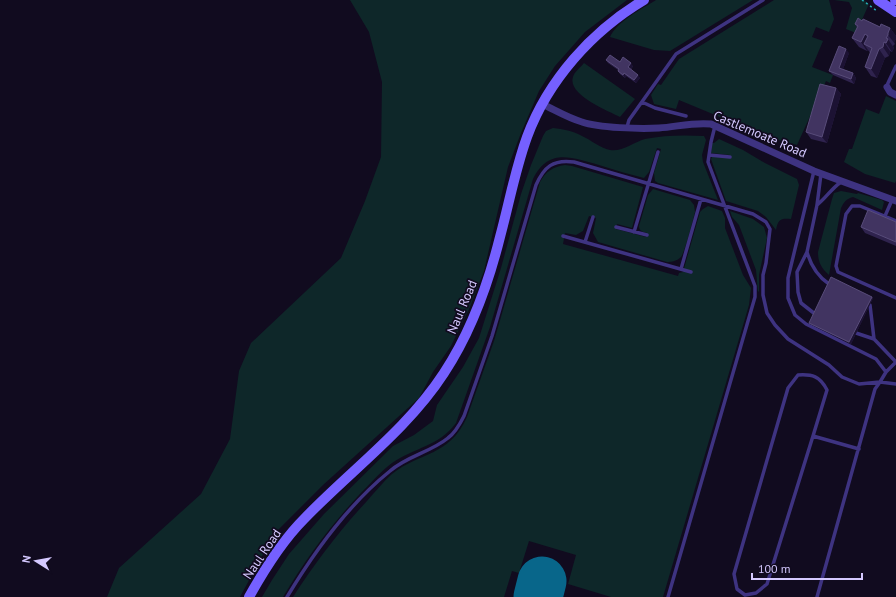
<svg xmlns="http://www.w3.org/2000/svg" width="896" height="597" viewBox="0 0 896 597" font-family="'PT Sans',sans-serif">
<style>
.green{fill:#0e2729}
.lines{fill:none;stroke-linecap:round;stroke-linejoin:round}
.runway{stroke:#08668a;stroke-width:49}
.path{stroke:#25afb7;stroke-width:1.5;stroke-dasharray:2 3;stroke-linecap:butt}
.lane{stroke:#3e3381;stroke-width:3.5}
.street{stroke:#3e3381;stroke-width:7}
.secondary{stroke:#7560ff;stroke-width:10}
.wall{fill:#2f234e}
.shaded-wall{fill:#1c1233}
.building{fill:#413461;stroke:#584c7a}
.labels{text-anchor:middle;dominant-baseline:central;stroke-width:3.5;stroke-linejoin:round;paint-order:stroke}
.street-label{font-size:13px;fill:#d5c9ff;stroke:#110b1f}
</style>
<rect width="100%" height="100%" fill="#110b1f"/>
<!-- green -->
<path class="green" d="M350,0H627L585,32L555,66L539,91L521,133L508,167L484,271L470,307L451,346L433,372L419,398L323,485L274,534L240,597H107L119,568L201,494L230,439L239,371L251,343L341,258L365,201L381,157L382,82L369,32Z
M656,0H753L670,51L654,50L610,37C617,21 642,9 656,0Z
M774,0H829L834,19L829,32L816,27L812,37L823,41L812,67L833,75L830,83L826,81L797,145L768,137L679,100L676,109L654,104L651,95L658,84L661,85L679,59Z
M834,0H864L869,4L856,33L846,29L852,8L849,2Z
M584,63L635,99L620,117C608,111 567,95 573,77C574,72 581,67 584,63Z
M886,96L896,101V181L895,183L865,174L844,162L849,149H852L866,109L879,114Z
M553,128C563,129 573,131 582,136C591,140 600,148 610,150C622,152 634,142 645,139C664,135 685,135 704,136L706,140L702,155L703,162L718,200L658,183L655,181L654,173L661,149L657,148L649,172L644,178C629,174 614,170 599,165C572,158 549,147 533,179L490,327L456,423C438,447 415,447 392,463C380,472 370,484 359,495C330,526 305,560 283,597H262L272,580L289,554L324,514L393,446L414,435L433,421L437,405L463,367L479,338L501,268L521,194L531,165L543,136L546,131Z
M719,139L743,150L765,163L797,179L799,185L791,219C781,218 778,219 776,230L766,217L758,211L726,201L711,159L712,157H730V155L711,153L712,143H714Z
M565,165L572,166L643,187L632,228L617,224L616,229L646,237L647,233C643,232 639,231 639,226L648,195L653,189L690,200L694,205L695,212C693,220 685,252 681,257C677,261 672,262 667,262L598,242L593,233L596,218L589,216L583,231L576,235L565,233L563,244L678,276L679,273L683,272L700,212L703,209L708,206L722,211L725,218V228L743,275L751,288L749,305L663,597H611L568,584L576,555L529,541L519,573L512,571L504,597H293C315,563 339,531 367,501C375,492 383,482 392,474C421,451 449,457 467,417L494,341L540,182C546,171 553,167 565,165Z
M841,191L857,194L858,193L882,200L884,202L882,210L853,197C846,199 844,202 841,208L829,275C821,268 818,262 818,252L832,199L834,193Z
M730,211L753,219L764,227L767,238L759,275V291L758,292L756,270L739,225L732,217Z"/>
<g class="lines">
<!-- runway -->
<path class="runway" d="M538,597L542,581"/>
<!-- path -->
<path class="path" d="M862,0L877,11"/>
<!-- lane -->
<path class="lane" d="M887,87L888,83L896,66
M642,102L655,108L686,116
M627,127L629,120L676,54L763,0
M709,155L730,157
M814,171L788,278V298L795,315L806,324L876,359L886,372
M817,205C826,198 831,189 841,182
M885,216L892,200
M896,221L860,206H852L846,214L836,266L838,272L896,298
M616,227L647,235
M634,232L658,152
M563,236L691,272
M585,242L593,217
M807,252C811,266 817,276 829,284
M681,269L701,199
M870,305L874,339
M815,314L801,303L798,292L797,272L807,252L817,205L821,174
M856,333L874,339L896,362
M813,436L767,584L756,593L745,595L737,589L734,574L788,388L798,375C812,374 820,376 827,390L813,436L859,449
M287,597C314,552 349,504 390,471C407,456 431,452 448,438C455,433 460,424 464,416L492,336L536,185C544,167 553,159 574,162L753,214L766,222L770,229L766,263L763,275V295L767,313L775,325L788,339L829,365L842,377L859,384L880,382L886,372L896,362
M668,597L755,297V286L708,162L711,142L715,126
M817,597L875,389L880,382L896,384"/>
<!-- street -->
<path class="street" d="M887,87L890,92L896,95
M542,104C555,110 568,118 582,122C599,128 640,129 659,128C676,127 693,122 711,124L814,171L896,201"/>
<!-- secondary -->
<path class="secondary" d="M878,0L896,12
M895,0H896
M249,597C264,570 282,541 304,519C351,470 407,430 444,373C471,332 488,285 500,237C509,204 515,170 527,137C548,80 592,31 644,0"/>
</g>
<!-- wall -->
<path class="wall" d="M862,21L880,27L890,28L896,36V39L894,42L895,44L893,46L894,48L892,52L890,51L889,56L885,58L877,78L871,76L865,67L870,53L868,50L867,51L859,47L852,38L857,28L855,24Z
M849,53L843,69L853,73L856,78L854,84L833,75L829,71Z
M606,60L620,62L633,66L631,70L640,78L636,83L626,76L625,78L620,74L618,71V70L608,63Z
M836,88L841,94L827,143L811,139L806,132Z
M896,222V246L865,233L861,227Z
M872,297L873,298L851,344L810,324L809,323Z"/>
<!-- shaded-wall -->
<path class="shaded-wall" d="M890,28L896,36V39L894,42L895,44L888,35V33Z
M865,34L871,43L864,44L868,50L867,51L861,42Z
M888,39L894,48L892,52L886,43Z
M884,42L890,51L889,56L883,47Z
M846,49L849,53L842,72L839,68Z
M879,49L885,58L877,78L871,69Z
M631,63L633,66L630,71L628,67Z
M624,73L626,76L625,78L623,75Z
M853,73L856,78L854,84L851,79Z
M638,75L640,78L636,83L634,80Z
M836,88L841,94L827,143L822,137Z
M872,297L873,298L851,344L849,342Z"/>
<!-- building -->
<path class="building" d="M858,18L862,21L863,19L880,27L881,24L890,28L888,33V35L886,38L888,39L886,43L884,42L883,47L879,49L871,69L865,67L872,48L864,44L868,36L865,34L861,42L852,38L858,26L855,24Z
M839,46L846,49L839,68L853,73L851,79L829,71Z
M610,55L620,62L623,57L631,63L628,67L638,75L634,80L624,73L623,75L618,71L619,69L606,60Z
M820,84L836,88L822,137L806,132Z
M868,210L896,222V242L861,227Z
M831,277L872,297L849,342L809,323Z"/>
<g class="labels">
<!-- street labels -->
<g class="street-label">
<text transform="translate(760 134) rotate(23)">Castlemoate Road</text>
<text transform="translate(462 307) rotate(-67)">Naul Road</text>
<text transform="translate(262 554) rotate(-56)">Naul Road</text>
</g>
</g>
<!-- north arrow -->
<g transform="translate(36 561) rotate(281)" stroke="#110b1f" stroke-width="3" paint-order="stroke">
<path d="M0-3L7 15L0 10L-7 15Z" fill="#d5c9ff"/>
<text y="-6" font-size="11" font-weight="bold" text-anchor="middle" fill="#d5c9ff">N</text>
</g>
<!-- scale -->
<path d="M752 573v6h110v-6" fill="none" stroke="#d5c9ff" stroke-width="2"/>
<text x="758" y="573" font-size="12" fill="#d5c9ff" stroke="#110b1f" stroke-width="3" paint-order="stroke">100 m</text>
</svg>
